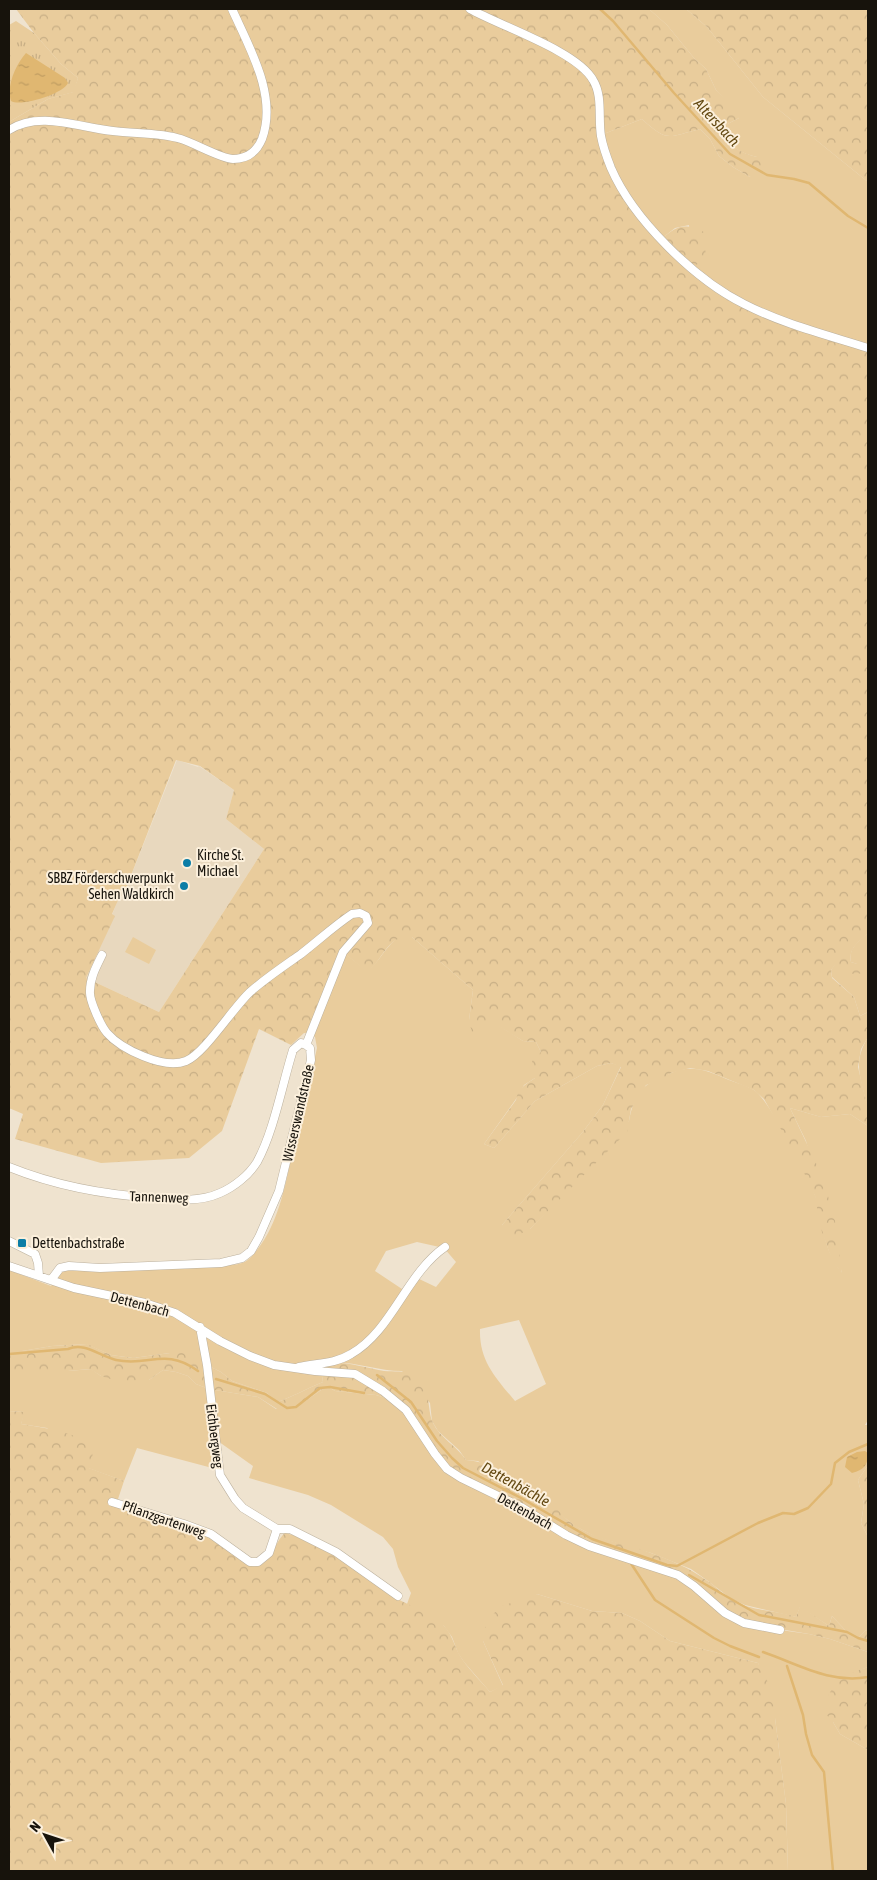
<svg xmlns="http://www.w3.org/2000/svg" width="877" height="1880" viewBox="0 0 877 1880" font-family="'Asap Condensed',sans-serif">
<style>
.built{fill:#e8d8be}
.grass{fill:#e9cc9c;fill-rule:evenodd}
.forest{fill:url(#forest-crowns);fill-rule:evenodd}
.park{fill:url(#park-tufts)}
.water{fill:url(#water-ripples)}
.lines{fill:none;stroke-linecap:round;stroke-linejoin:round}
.stream{stroke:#e0b771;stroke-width:2.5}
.minor-casing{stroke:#bcb19e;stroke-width:9}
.minor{stroke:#fff;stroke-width:8}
.poi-dot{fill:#0c7da6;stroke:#fcf0dc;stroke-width:2}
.labels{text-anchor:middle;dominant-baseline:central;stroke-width:4;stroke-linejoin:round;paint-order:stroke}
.poi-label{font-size:14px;fill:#17130c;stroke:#fcf0dc;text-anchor:start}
.street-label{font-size:14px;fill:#17130c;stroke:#fcf0dc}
.water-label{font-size:15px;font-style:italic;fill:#644912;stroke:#fcf0dc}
</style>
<defs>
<pattern id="forest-crowns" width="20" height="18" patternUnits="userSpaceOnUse" patternTransform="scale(1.25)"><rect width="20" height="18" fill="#e9cc9c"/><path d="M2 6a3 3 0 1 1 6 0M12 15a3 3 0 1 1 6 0" fill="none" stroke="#c7ae85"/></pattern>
<pattern id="park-tufts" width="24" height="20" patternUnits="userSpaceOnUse" patternTransform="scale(1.25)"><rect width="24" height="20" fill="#e9cc9c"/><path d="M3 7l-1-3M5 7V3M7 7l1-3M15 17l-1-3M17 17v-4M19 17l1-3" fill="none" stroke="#c7ae85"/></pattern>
<pattern id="water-ripples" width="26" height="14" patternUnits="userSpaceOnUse" patternTransform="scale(1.25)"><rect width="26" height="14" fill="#e0b771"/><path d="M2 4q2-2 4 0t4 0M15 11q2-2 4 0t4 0" fill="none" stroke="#bf9c61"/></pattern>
</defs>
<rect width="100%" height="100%" fill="#efe3cf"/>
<!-- built -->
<path class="built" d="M177,760L198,767L199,766L234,790L226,819L264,849L159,1012L86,978L114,916L112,915L120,895L123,896Z"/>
<!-- grass -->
<path class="grass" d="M649,9H686L707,27L763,97L868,182V348L762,312L692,268L689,225L675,228L661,239L612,170L601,135L642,119C668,143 668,137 700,129L710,139L719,156L733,167L750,177L757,157C736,152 730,145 716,130L739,118L726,100L716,90L706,69L694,58L667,25Z
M868,933V1012L860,1016L854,997L832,977L831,970L836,963L857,964L851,962C848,948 858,942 868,933Z
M401,936L412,937L473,990L469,1020L495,1023L523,1041L536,1042L541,1052L535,1078L524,1085L516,1099L484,1144L494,1148L535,1101L597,1066L611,1063L621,1066L603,1105L582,1133L502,1225L530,1229L572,1185L629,1121C631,1109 636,1092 647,1085C652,1081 659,1081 664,1077C684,1064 702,1068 722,1077C732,1082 744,1084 754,1090C768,1098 811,1180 816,1198C822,1224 824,1251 842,1273L806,1141L790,1108L821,1117L850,1114L868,1126V1420L865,1425H868V1465L858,1480L864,1504L861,1523L868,1537V1632L866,1630L858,1638L847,1632L832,1616L829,1626L800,1607L796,1617L745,1605L730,1598L708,1581L691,1569L651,1553L596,1537L575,1526L559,1513L547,1498L512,1478L497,1475L478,1461L466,1460L459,1450L438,1431L432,1421L430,1403L402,1371C374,1371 348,1358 320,1364L323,1382C307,1388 293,1397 277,1402L267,1393L232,1381L221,1372L207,1365L204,1353H170L133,1358L111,1355L86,1344L52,1346L22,1351H9V1270L51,1286L61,1271L232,1265C240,1264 246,1263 252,1256C275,1231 283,1196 290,1164C300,1126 308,1086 317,1048L315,1037L311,1034L343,952L367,971C381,961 386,944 401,936ZM417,1242L444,1248L456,1262L436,1287L415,1277L405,1291L375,1271L386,1251ZM519,1320L546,1384L515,1401C496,1378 479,1361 480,1329Z
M133,937L156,950L149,964L125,952Z
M868,1037V1104L866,1102C860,1075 853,1062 868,1037Z
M91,1369L101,1376L149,1380L163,1370L176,1372L188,1376L196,1384L209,1389L258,1397L276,1409L295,1408L327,1386L335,1391L376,1395L395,1401L447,1469L659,1569L780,1630L809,1634L830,1639L868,1652V1667L858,1671L833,1722L840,1734L868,1750V1871H788L786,1804L775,1718L758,1663L670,1641L640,1621L622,1613L592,1611L537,1594L483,1641L503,1686L490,1692L464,1662L458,1653L452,1637L444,1626L407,1604L411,1593L398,1567L393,1549L383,1537L331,1505L308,1495L249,1478L253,1466L215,1439L212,1440L216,1469L137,1448L124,1481L88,1468L47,1428L21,1424L24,1412L9,1411V1371H68Z"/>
<!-- forest -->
<path class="forest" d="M16,9H649L667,25L694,58L706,69L716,90L738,110L739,118L716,130C730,145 737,152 757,157L767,171L750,177L733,167L719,156L710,139L700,129C668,137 668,143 642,119L601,135L612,170L661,239C679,225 683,223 704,232L706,258L692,268L743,304L868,348V933C859,942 848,948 851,962L867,967L868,971C853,977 847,973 836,964L831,970L832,978L854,997L860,1016L868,1012V1037L861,1049L858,1067L866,1101L868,1104V1126L850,1114L821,1117L790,1108L823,1178L835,1221L842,1274L832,1260L821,1229L815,1196L797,1158L764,1099L754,1090L708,1071L690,1068L671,1073L661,1080L646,1085L631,1109L627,1132L530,1229L512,1238L502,1225L582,1133L603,1105L621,1067L611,1063L597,1066L535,1101L494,1148L484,1144L516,1100C518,1088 526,1084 535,1078L532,1061L541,1052L536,1042L523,1041L495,1024L472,1033L469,1020L473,990L412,937C386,935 385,958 367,972L343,952L311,1034L304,1033L291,1045L259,1029L222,1131L189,1158L101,1163L15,1139L23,1114L9,1108V122L48,99L73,92L78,78L61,64L34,33ZM176,760L200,766L234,790L226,819L264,849L159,1012L86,978L115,916L112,914L120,896H123Z
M686,9H868V182L763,97L707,27Z
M87,1344L111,1355L133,1358L170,1353H204L207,1365L221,1372L232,1381L267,1393L277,1402C293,1397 307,1388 323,1382L320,1364C344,1360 361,1367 384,1371C394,1372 404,1370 414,1375C417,1377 422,1383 424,1386C430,1398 428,1413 433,1423C440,1438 457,1446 466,1460C478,1461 491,1464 497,1475C514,1479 532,1486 546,1497C556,1505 562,1518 576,1526C599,1541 626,1543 651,1553C670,1560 690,1568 706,1580C715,1585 721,1593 730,1599C750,1611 774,1610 796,1617L800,1606L829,1626L832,1616L847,1632L858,1638L866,1630L868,1632V1652L830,1639L809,1634L744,1623L678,1575L589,1546L447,1469L395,1401L376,1395L335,1391L327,1386L295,1408L285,1411L277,1409L258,1397L209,1389L196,1384L188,1376L176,1372L163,1370L149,1380L117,1381L101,1376L90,1369L68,1371H9V1351H22L52,1346Z
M9,1411L25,1412L21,1424C47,1428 73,1432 95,1446L89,1468L124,1481L117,1502L213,1539L248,1565C269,1573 273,1543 285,1533C330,1544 358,1575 396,1598C411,1607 433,1613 445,1627C452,1635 454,1645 459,1654C467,1668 480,1680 490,1692L503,1685L483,1641L484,1630L492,1615L502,1606L537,1594L592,1611L622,1613L640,1621L670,1641L758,1663L781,1707L775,1718L786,1804L788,1871H9Z
M868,1465V1537L861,1523L864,1504L858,1480Z
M868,1667V1750L840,1734L833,1722L824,1712C827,1685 844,1675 868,1667Z"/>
<!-- park -->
<path class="park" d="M16,21L34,33L61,64L78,78L74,92L48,99L9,122V25Z"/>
<!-- water -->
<path class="water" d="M26,53L65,78L68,83C63,94 21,107 11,101C6,86 16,64 26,53Z
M865,1451L868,1453C868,1465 864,1470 852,1473L845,1467L847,1457L857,1452Z"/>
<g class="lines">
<!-- stream -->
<path class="stream" d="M600,9L613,21L674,93L730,154L767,175L794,179L809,183L848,216L868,228
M9,1354L68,1349C85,1342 99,1356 116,1360C149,1367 165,1347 198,1371
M377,1375L411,1402L437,1441L452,1458L463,1468L521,1498L592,1539L667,1565L677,1566L758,1523L783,1513L794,1514L808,1508L831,1484L835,1463L849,1452L868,1444
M216,1379L265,1394L287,1408L296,1407L320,1388L330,1387L364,1393
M630,1562L655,1600L714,1638L730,1646L759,1657
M689,1575L759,1615L847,1632L858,1638L868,1641
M763,1652C798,1664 830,1684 868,1677
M787,1666L803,1715L806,1734L812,1755L824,1772L833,1871"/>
<defs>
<path id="minor" d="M470,9C500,26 577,51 593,80C603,96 598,118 601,136C603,147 607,158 611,168C633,219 694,279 744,304C783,324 827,335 868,348
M9,130C40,110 80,128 113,131C135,134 159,132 181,139C194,143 222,159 233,159C248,159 257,151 262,139C278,96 249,47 232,9
M102,955C96,967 90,978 90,991C89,1000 101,1026 107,1033C121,1049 164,1070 186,1061C204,1054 232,1009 250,992C266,978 284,966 301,954C319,940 334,926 352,914L360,913L366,916L368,923L343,952L306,1045
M9,1167C56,1186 105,1195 156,1198C177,1200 200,1202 220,1193C234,1187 249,1175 257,1162C274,1131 282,1085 293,1050L301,1043L306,1045
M9,1241L35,1254L38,1263L39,1276
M9,1266L74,1288L145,1303L175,1313L220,1341L250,1356L274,1365L315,1371L355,1374L383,1391L406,1410L435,1454L447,1469L461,1478L521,1507L566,1535L589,1546L678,1575L694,1586L725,1613L744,1623L780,1630
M51,1280L60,1268L69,1266L100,1268L221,1263L242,1258L251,1251L259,1237L279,1191L311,1060L310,1048L306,1045
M200,1327L207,1365L220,1475L235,1499L243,1508L277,1529H290L336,1552L398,1596
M299,1367C316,1363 335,1364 351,1354C392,1331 406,1274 445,1247
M112,1502L184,1524L211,1534L250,1562H258L269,1553L277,1529"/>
</defs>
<!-- minor casing -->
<use href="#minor" class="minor-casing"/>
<!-- minor -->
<use href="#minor" class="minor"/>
</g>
<!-- markers -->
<g class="poi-dot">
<circle cx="187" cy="863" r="5"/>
<circle cx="184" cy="886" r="5"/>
<rect x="17" y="1238" width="10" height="10" rx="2.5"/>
</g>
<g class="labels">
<!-- poi labels -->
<g class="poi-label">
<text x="197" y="855">Kirche St.<tspan x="197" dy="16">Michael</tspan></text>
<text x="174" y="878" text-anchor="end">SBBZ Förderschwerpunkt<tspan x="174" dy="16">Sehen Waldkirch</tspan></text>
<text x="32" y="1243">Dettenbachstraße</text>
</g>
<!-- street labels -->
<g class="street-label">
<text transform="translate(298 1113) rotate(-77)">Wisserswandstraße</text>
<text transform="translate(159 1197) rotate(2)">Tannenweg</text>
<text transform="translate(140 1304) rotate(15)">Dettenbach</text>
<text transform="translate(215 1436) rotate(83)">Eichbergweg</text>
<text transform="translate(525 1511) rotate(29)">Dettenbach</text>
<text transform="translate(164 1519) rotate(19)">Pflanzgartenweg</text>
</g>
<!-- water labels -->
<g class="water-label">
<text transform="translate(717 122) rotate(47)">Altersbach</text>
<text transform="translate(516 1484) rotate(29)">Dettenbächle</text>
</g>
</g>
<!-- border -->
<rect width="877" height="1880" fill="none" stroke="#17130c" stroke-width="20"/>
<!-- north arrow -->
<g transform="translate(45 1835) rotate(310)" stroke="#fcf0dc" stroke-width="4" paint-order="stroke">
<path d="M0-4L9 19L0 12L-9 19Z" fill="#17130c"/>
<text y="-8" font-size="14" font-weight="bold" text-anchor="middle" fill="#17130c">N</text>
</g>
</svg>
